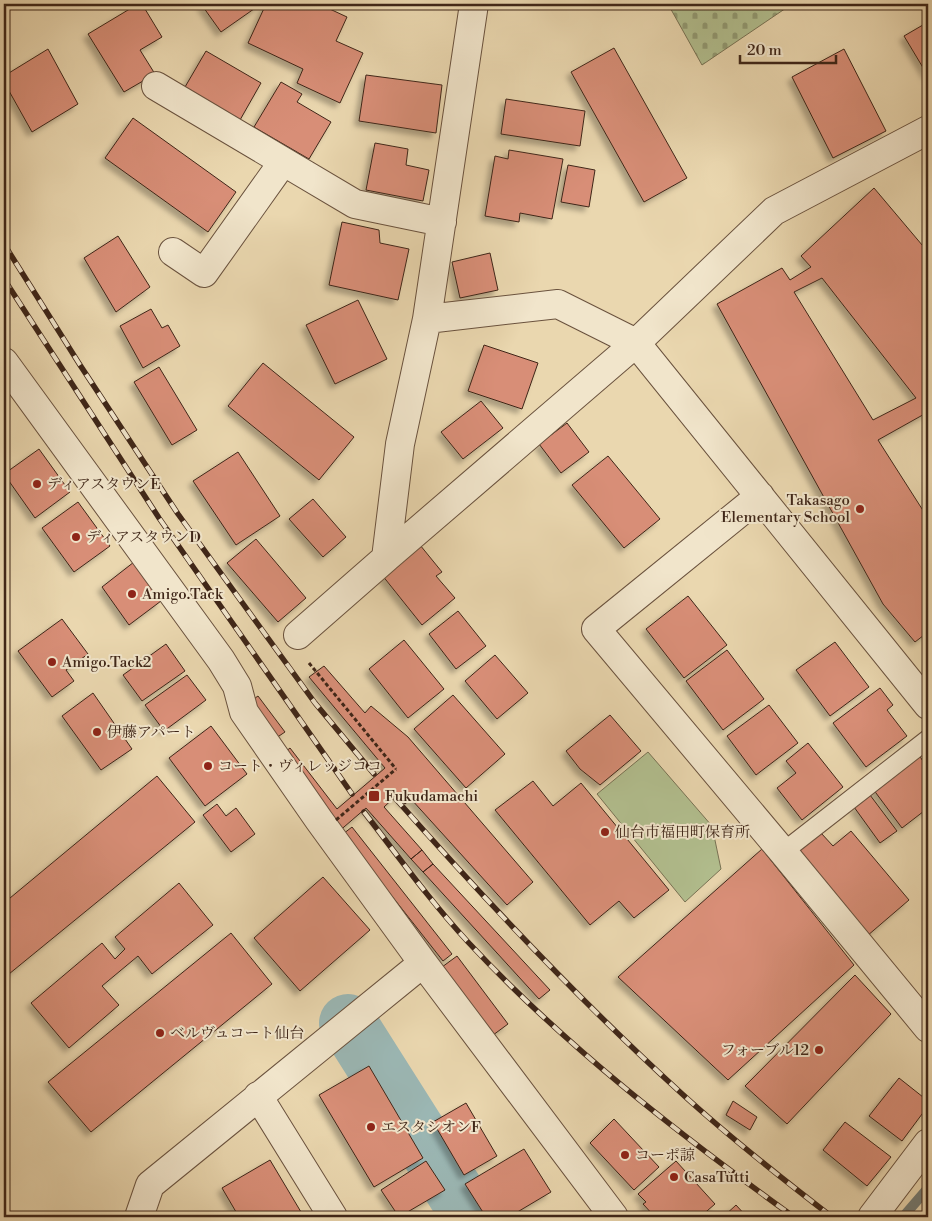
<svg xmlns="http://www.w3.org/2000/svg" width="932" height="1221" viewBox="0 0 932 1221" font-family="'Libre Bodoni','Noto Serif JP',serif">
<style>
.cemetery{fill:url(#cemetery-stones);stroke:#787254}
.garden{fill:#b2bf8f;stroke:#787254}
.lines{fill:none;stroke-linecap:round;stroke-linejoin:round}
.stream{stroke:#767d76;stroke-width:10}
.river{stroke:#9bb7b4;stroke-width:58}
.building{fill:#d88e77;stroke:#3f2618;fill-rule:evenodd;filter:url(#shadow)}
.service-casing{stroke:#6a523e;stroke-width:20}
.minor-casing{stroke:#6a523e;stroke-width:30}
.path{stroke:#3f2618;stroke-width:3;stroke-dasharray:4 2.5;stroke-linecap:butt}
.service{stroke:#f1e5cb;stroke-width:18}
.minor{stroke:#f1e5cb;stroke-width:28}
.rail-casing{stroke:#3f2618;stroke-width:5.5}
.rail{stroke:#f1e5cb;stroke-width:4;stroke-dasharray:11;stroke-linecap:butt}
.path-bridge{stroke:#3f2618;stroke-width:3;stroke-dasharray:4 2.5;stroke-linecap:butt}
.poi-dot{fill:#8f2418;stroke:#f1e5cb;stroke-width:2}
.labels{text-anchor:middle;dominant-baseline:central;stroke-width:4;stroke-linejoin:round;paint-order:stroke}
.poi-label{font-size:15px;fill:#3f2618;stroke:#f1e5cb;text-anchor:start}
</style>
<defs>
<pattern id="cemetery-stones" width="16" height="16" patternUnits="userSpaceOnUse" patternTransform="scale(1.25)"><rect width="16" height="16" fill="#b2bf8f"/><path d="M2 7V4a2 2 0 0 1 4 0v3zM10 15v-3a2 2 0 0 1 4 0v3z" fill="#929b74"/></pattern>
<filter id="shadow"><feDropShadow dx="-4.5" dy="4.5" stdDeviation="2.5" flood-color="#0004"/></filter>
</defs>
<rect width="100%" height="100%" fill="#ead7af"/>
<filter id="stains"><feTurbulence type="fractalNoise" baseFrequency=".004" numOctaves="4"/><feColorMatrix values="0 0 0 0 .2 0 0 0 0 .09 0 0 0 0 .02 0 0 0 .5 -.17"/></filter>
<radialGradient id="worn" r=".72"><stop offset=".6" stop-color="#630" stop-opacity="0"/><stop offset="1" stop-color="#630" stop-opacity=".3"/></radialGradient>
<!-- cemetery -->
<path class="cemetery" d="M668,4H792L702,65Z"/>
<!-- garden -->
<path class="garden" d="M648,752L712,826L721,869L685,902L597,794Z"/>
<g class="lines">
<!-- stream -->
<path class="stream" d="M903,1217L928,1188"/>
<!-- river -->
<path class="river" d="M348,1023L471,1217"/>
</g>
<!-- building -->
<path class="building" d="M138,4H142L162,37L140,50L155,74L124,92L88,34Z
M201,4H261L221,32Z
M266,4H270L282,9L284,4H319L347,17L336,41L363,53L340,103L297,83L303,69L248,43Z
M928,22V76L904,36Z
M614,48L687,178L644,202L571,72Z
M48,49L78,104L32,132L4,82V76Z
M844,49L886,131L833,158L792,77Z
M206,51L261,83L240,120L185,87Z
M366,75L442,85L436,133L359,121Z
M281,82L302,94L297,102L331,122L309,159L254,127Z
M506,99L585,111L580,146L501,134Z
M133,118L236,192L208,232L105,158Z
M375,143L408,149L406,165L429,170L423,201L366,190Z
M509,150L563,159L552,219L520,213L519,222L485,216L495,156L508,159Z
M568,165L595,170L589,207L561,202Z
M874,188L928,252V412L878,440L924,512L928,510V632L915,642L883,604L717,304L782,268L790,280L811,267L801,256ZM822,278L916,398L873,420L794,292Z
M342,222L379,230L380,243L409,249L398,300L329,285Z
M118,236L150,287L116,312L84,258Z
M490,253L498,290L460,298L452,262Z
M358,300L387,359L335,384L306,325Z
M151,309L162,328L168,325L180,346L143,368L120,326Z
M484,345L538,363L522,409L468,391Z
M263,363L354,437L319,480L228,406Z
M159,367L197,430L172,445L134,382Z
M481,401L503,428L463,459L441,432Z
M567,423L589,452L561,473L539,444Z
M39,449L70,492L35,518L4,474Z
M238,452L280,516L236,545L193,481Z
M608,456L660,519L624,548L572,485Z
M313,499L346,537L323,557L289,519Z
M78,502L110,546L74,572L42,528Z
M256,539L306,598L278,622L227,563Z
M420,545L442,572L436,576L455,598L422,625L382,575Z
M134,562L161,601L129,625L102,587Z
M688,596L727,645L684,678L646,629Z
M458,611L486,646L456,669L429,634Z
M62,619L88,654L66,670L74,681L52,697L18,651Z
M404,640L444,689L408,718L369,669Z
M835,642L869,687L830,716L796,670Z
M166,644L185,671L142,701L123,675Z
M727,650L764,699L723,730L686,681Z
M495,655L528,693L497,719L465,681Z
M324,666L365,713L371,706L408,737L533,882L507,905L411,799L405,804L398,794L384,807L422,850L411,859L366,808L337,833L280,756L290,748L337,809L385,768L309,677Z
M187,675L206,700L164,731L145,705Z
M880,688L893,705L887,710L907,736L866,767L833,723Z
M93,693L132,749L101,770L62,716Z
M453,695L505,754L466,788L414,729Z
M258,696L285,732L273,740L248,703Z
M769,705L798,743L756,775L727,736Z
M610,715L641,751L600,785L580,769L566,751Z
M211,726L247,774L205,806L169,758Z
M808,743L843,787L802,820L777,788L796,773L786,761Z
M919,755L928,769V808L902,828L873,789Z
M157,776L195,822L9,974L4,968V903Z
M533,781L553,806L581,783L669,890L634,918L619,901L590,925L495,810Z
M870,795L897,831L880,843L854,807Z
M217,804L226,816L236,808L255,834L231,852L203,815Z
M352,827L452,954L443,961L343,834Z
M851,831L909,900L867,936L797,853L821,833L833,846Z
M762,849L854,965L728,1080L618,977Z
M422,850L433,864L423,872L411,859Z
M433,864L550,990L539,999L423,872Z
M323,877L370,930L300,991L254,938Z
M179,883L213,925L152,974L138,956L102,986L119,1005L69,1048L31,1003L102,943L115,959L125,949L115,937Z
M231,933L272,984L91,1132L48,1082Z
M457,956L508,1024L489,1038L438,970Z
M855,975L891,1014L787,1124L745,1086Z
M369,1066L423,1158L374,1187L319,1095Z
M899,1078L928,1101V1106L902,1141L869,1116Z
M733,1101L757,1117L750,1130L726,1115Z
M466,1103L497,1156L464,1175L433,1122Z
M614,1119L659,1167L634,1190L590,1143Z
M845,1122L891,1157L867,1186L823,1150Z
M524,1149L551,1192L509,1217H486L465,1184Z
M270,1160L304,1217H239L222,1188Z
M426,1161L445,1190L399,1217L381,1190Z
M676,1161L715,1204L700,1217H655L643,1204L646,1202L638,1194Z
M736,1205L747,1217H723Z"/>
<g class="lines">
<defs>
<path id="service" d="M783,852L928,739"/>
<path id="minor" d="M156,86L355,204L442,222
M928,130L774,211L636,343L928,705
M173,252L204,273L283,162
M4,362L221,660L237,686L244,712L319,820L423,963L614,1217
M760,496L596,629L783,852L928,1028
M386,558L636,343L558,304L427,319
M298,635L386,558L400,444L427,319L474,4
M258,1096L333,1217
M139,1217L150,1185L423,963
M872,1217L928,1143"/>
</defs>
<!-- service casing -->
<use href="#service" class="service-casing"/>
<!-- minor casing -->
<use href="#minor" class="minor-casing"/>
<!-- path -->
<path class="path" d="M309,663L396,769"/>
<!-- service -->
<use href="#service" class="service"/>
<!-- minor -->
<use href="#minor" class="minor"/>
<defs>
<path id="rail" d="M4,244L80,365L178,514L315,703L374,774
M4,279L159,518L352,794
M395,798C485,900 579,1000 680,1092C728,1136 780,1177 832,1217
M364,812C398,856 430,901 468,942C565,1046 679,1134 794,1217"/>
</defs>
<!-- rail casing -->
<use href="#rail" class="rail-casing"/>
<!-- rail -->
<use href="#rail" class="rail"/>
<!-- path-bridge -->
<path class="path-bridge" d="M336,820L396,769"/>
</g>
<!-- markers -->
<g class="poi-dot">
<circle cx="37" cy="484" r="5"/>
<circle cx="860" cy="509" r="5"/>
<circle cx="76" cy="537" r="5"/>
<circle cx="132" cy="594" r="5"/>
<circle cx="52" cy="662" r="5"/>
<circle cx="97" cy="732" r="5"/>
<circle cx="208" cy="766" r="5"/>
<rect x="368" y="790" width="12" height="12" rx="2.5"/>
<circle cx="605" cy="832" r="5"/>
<circle cx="160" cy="1033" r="5"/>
<circle cx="819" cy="1050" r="5"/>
<circle cx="371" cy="1127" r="5"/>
<circle cx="625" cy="1155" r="5"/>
<circle cx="674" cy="1177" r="5"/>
</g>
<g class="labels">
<!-- poi labels -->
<g class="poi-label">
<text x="47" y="484">ディアスタウンE</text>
<text x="850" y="500" text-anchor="end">Takasago<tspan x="850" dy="17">Elementary School</tspan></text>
<text x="86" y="537">ディアスタウンD</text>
<text x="142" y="594">Amigo.Tack</text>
<text x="62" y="662">Amigo.Tack2</text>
<text x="107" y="732">伊藤アパート</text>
<text x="218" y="766">コート・ヴィレッジココ</text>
<text x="385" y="796">Fukudamachi</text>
<text x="615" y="832">仙台市福田町保育所</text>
<text x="170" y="1033">ベルヴュコート仙台</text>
<text x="809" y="1050" text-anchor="end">フォーブル12</text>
<text x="381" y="1127">エスタシオンF</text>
<text x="635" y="1155">コーポ諒</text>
<text x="684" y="1177">CasaTutti</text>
</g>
</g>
<!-- margin -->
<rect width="932" height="1221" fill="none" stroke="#ead7af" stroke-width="20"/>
<rect x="5" y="5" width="922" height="1211" fill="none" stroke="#3f2618" stroke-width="2.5"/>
<rect x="10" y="10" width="912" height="1201" fill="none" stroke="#3f2618"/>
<!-- scale -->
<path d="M740 55v8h96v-8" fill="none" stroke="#3f2618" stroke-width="2.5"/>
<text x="747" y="55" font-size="15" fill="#3f2618" stroke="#f1e5cb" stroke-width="4" paint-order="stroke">20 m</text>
<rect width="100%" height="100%" filter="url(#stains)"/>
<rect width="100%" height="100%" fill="url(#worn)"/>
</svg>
